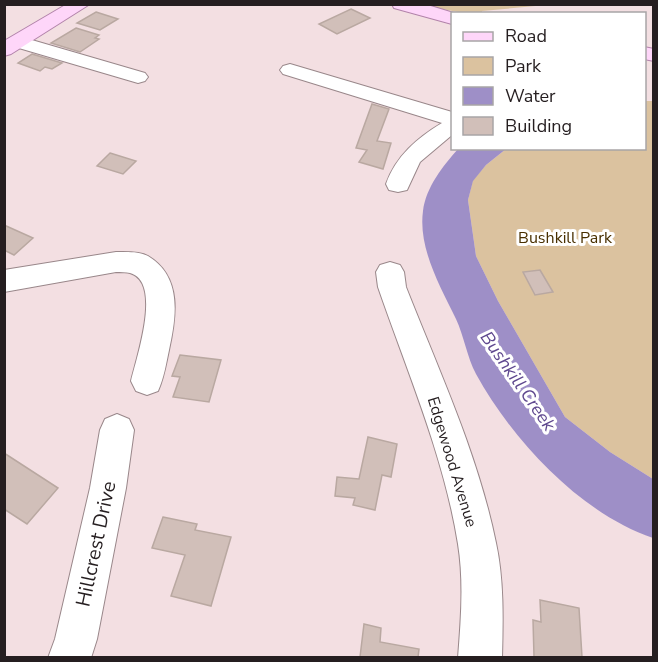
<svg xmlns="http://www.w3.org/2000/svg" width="658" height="662" viewBox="0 0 658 662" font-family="'Nunito Sans',sans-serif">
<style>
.green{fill:#dbc29f}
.water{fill:#9e8fc7}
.building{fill:#d1bfb9;stroke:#b9a8a1;stroke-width:1.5}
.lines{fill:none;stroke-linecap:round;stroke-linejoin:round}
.minor-casing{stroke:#99878a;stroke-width:2}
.major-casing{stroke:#b283aa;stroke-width:2}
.minor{fill:#fff;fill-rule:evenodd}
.major{fill:#fed6f9;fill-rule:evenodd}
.labels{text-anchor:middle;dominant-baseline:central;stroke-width:6;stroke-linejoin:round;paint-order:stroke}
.park-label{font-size:16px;fill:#482f00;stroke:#fff}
.street-label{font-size:16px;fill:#251e20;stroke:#fff}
.water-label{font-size:18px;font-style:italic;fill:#5e478e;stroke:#fff}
.near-street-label{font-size:20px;fill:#251e20;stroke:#fff}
</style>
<rect width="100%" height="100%" fill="#f3dfe2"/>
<!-- green -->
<path class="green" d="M421,5H546L482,11V14L463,13Z
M645,101H653V479L610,452L565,417L498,301L476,256L468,200L473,180L486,165L506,149L644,148Z"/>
<!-- water -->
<path class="water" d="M458,149H506L486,165L473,181L468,200L476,256L498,301L565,417L610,452L653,479V538C580,513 513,441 476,374C467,357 464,336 456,319C440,286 418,248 423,211C426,187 443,166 458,149Z"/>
<!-- building -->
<path class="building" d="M351,9L370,18L337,34L319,24Z
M96,12L118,19L100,30L77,23Z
M76,28L99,35L95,38L99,39L80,52L51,43Z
M32,54L62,63L52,69L45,67L40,71L18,63Z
M372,104L389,109L377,141L391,143L383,169L359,162L367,150L356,148Z
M110,153L136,161L123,174L97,166Z
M4,225L33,238L14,255L4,250Z
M540,270L553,292L535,295L523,272Z
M180,355L221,360L209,402L173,397L180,377L172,376Z
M368,437L397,444L391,477L382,475L375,510L353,505L355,498L335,496L337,477L359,479Z
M4,453L58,488L27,524L4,509Z
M163,517L197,524L195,530L231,537L211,606L171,596L185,555L152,548Z
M540,600L579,608L582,657H534L533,620L541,622Z
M364,624L381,628L380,642L419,649L418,657H360Z"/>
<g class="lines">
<defs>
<path id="minor" d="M18,36L145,73L148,77L145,81L138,83L12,46L9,42L12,38Z
M290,64L452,112V135L420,162L407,190L398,192L389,190L386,184C396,156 417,138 442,123L283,74L280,70L283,66Z
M116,252C126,252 139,251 148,256C183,277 176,318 169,350C166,364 164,378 158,391L147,395L136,391L131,381C136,359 163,282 130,273C126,272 120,272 116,272L4,292V270Z
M390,262L400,265L404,272L406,287C439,371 478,454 496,543C504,580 503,620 502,658H458C461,620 464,581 458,544C444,456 407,371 378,287L376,272L380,265Z
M117,414L129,419L134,430L126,488L97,639L91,658H48L55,639L90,488L100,430L105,419Z"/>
<path id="major" d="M67,4H90L11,54L4,56V41Z
M392,4H424L457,14H452V24L394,8Z
M644,47L654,49V61L644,59Z"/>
</defs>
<!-- minor casing -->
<use href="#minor" class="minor-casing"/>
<!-- major casing -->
<use href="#major" class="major-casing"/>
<!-- minor -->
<use href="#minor" class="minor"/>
<!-- major -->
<use href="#major" class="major"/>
</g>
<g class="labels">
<!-- park labels -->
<g class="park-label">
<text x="565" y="238">Bushkill Park</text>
</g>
<!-- street labels -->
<g class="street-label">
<text transform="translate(452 462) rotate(73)">Edgewood Avenue</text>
</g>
<!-- water labels -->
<g class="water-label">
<text transform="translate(518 381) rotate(55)">Bushkill Creek</text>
</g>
<!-- near-street labels -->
<g class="near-street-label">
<text transform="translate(96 544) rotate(-78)">Hillcrest Drive</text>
</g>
</g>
<!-- border -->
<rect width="658" height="662" fill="none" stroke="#251e20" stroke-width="12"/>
<!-- legend -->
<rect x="451" y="12" width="195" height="138" fill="#ffffff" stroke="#a8a5a6" stroke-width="1.5"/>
<rect x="463" y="32" width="30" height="9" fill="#fed6f9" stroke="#a8a5a6" stroke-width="1.5"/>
<text x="505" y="42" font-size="18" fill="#251e20">Road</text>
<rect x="463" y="57" width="30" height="18" fill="#dbc29f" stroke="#a8a5a6" stroke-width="1.5"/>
<text x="505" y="72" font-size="18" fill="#251e20">Park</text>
<rect x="463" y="87" width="30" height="18" fill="#9e8fc7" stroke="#a8a5a6" stroke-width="1.5"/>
<text x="505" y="102" font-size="18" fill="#251e20">Water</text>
<rect x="463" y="117" width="30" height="18" fill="#d1bfb9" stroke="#a8a5a6" stroke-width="1.5"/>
<text x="505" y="132" font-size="18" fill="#251e20">Building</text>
</svg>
